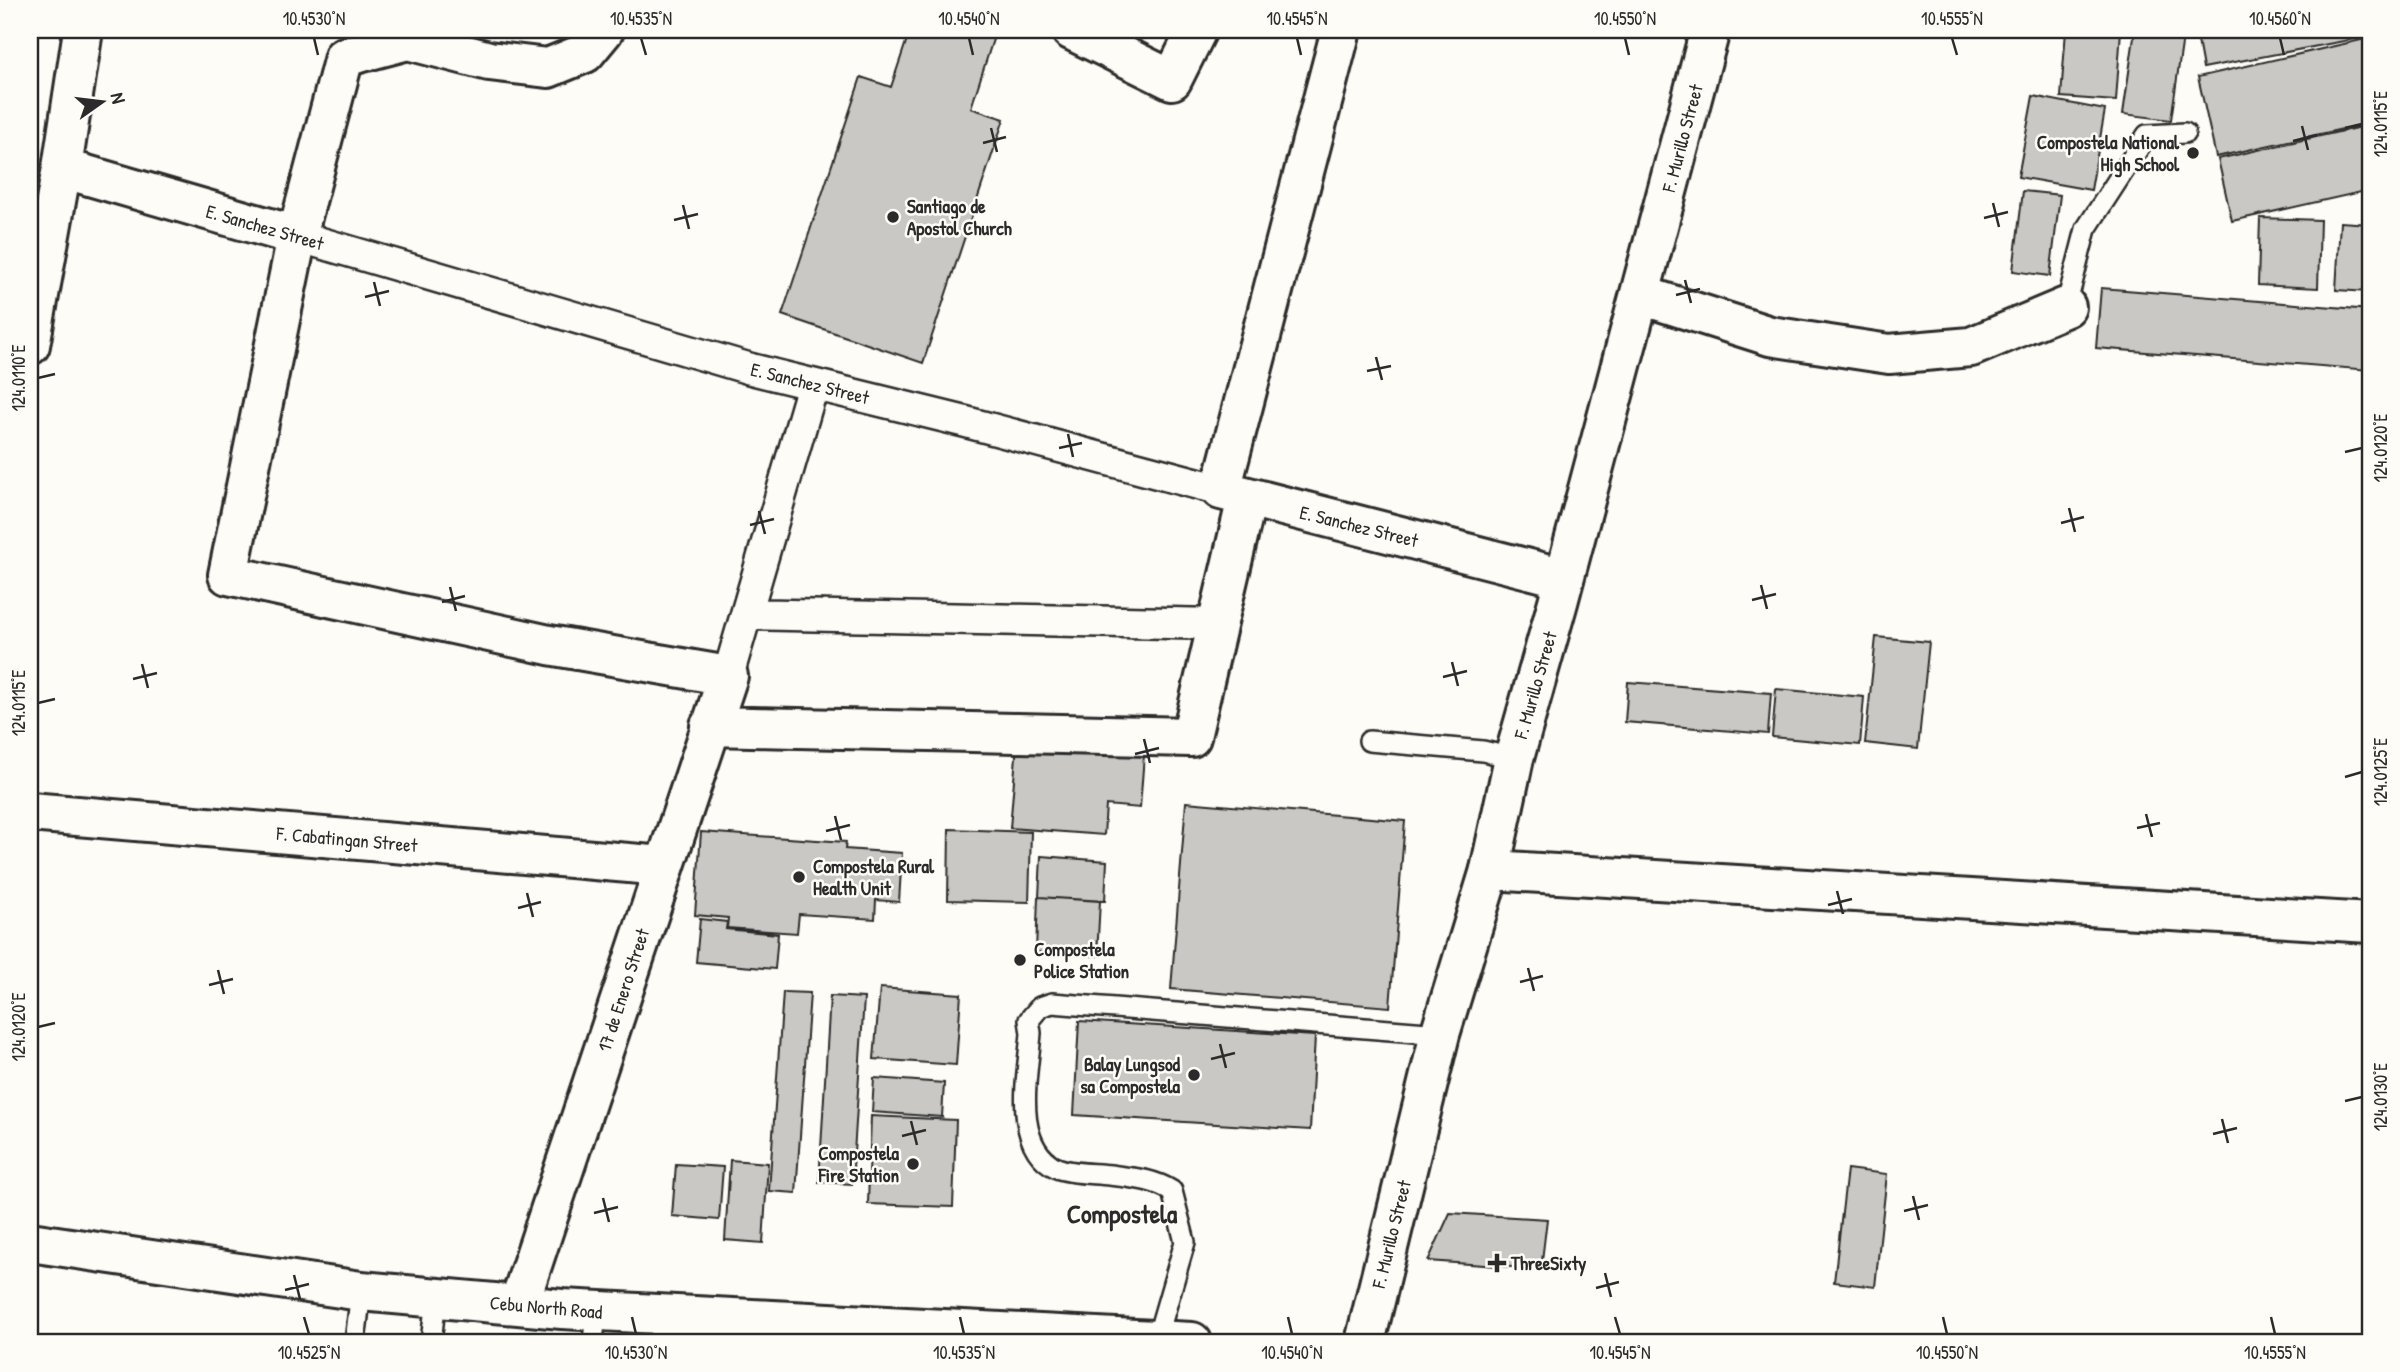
<svg xmlns="http://www.w3.org/2000/svg" width="2400" height="1372" viewBox="0 0 2400 1372" font-family="'Patrick Hand',sans-serif">
<style>
.building{fill:#c9c8c4;stroke:#2b2b2b;stroke-width:2}
.lines{fill:none;stroke-linecap:round;stroke-linejoin:round}
.service-casing{stroke:#2b2b2b;stroke-width:24}
.pedestrian-casing{stroke:#2b2b2b;stroke-width:35}
.minor-casing{stroke:#2b2b2b;stroke-width:44}
.tertiary-casing{stroke:#2b2b2b;stroke-width:44}
.trunk-casing{stroke:#2b2b2b;stroke-width:44}
.service{stroke:#fdfcf7;stroke-width:19}
.pedestrian{stroke:#fdfcf7;stroke-width:30}
.minor{stroke:#fdfcf7;stroke-width:38}
.tertiary{stroke:#fdfcf7;stroke-width:38}
.trunk{stroke:#fdfcf7;stroke-width:38}
.ticks{fill:none;stroke:#2b2b2b;stroke-width:2.5}
.poi-dot{fill:#2b2b2b;stroke:#fdfcf7;stroke-width:2.5}
.labels{text-anchor:middle;dominant-baseline:central;stroke-width:5;stroke-linejoin:round;paint-order:stroke}
.street-label{font-size:19px;fill:#2b2b2b;stroke:#fdfcf7}
.poi-label{font-size:19px;font-weight:bold;fill:#2b2b2b;stroke:#fdfcf7;text-anchor:start}
.district-label{font-size:26px;font-weight:bold;fill:#2b2b2b;stroke:#fdfcf7}
.neatline{fill:none;stroke:#2b2b2b;stroke-width:2.5}
.ticks-label{font-size:18px;text-anchor:middle;fill:#2b2b2b}
</style>
<rect width="100%" height="100%" fill="#fdfcf7"/>
<filter id="ink" filterUnits="userSpaceOnUse"><feTurbulence type="fractalNoise" baseFrequency=".0143" numOctaves="2"/><feDisplacementMap in="SourceGraphic" scale="14" xChannelSelector="R" yChannelSelector="G"/><feConvolveMatrix kernelMatrix="1 2 1 2 8 2 1 2 1" color-interpolation-filters="sRGB"/></filter>
<g filter="url(#ink)">
<!-- building -->
<path class="building" d="M910,30H996L971,108L1004,119L923,363L782,315L861,77L891,87Z
M2066,30H2121L2116,101L2061,97Z
M2135,30H2184L2171,120L2123,114Z
M2196,30H2370V36L2203,68Z
M2370,38V123L2216,157L2198,77Z
M2033,96L2105,110L2091,190L2018,177Z
M2370,125V190L2232,221L2218,159Z
M2023,191L2060,195L2050,276L2013,271Z
M2260,218L2320,220L2318,288L2258,285Z
M2340,222L2370,224V292L2336,290Z
M2101,288L2370,310V370L2096,348Z
M1876,637L1929,642L1918,749L1865,743Z
M1628,682L1771,693L1768,734L1625,722Z
M1776,689L1864,697L1860,745L1772,737Z
M1017,744L1144,755L1140,808L1106,805L1104,835L1010,828Z
M1186,802L1405,821L1390,1007L1171,989Z
M949,829L1031,832L1029,902L948,900Z
M701,832L846,842L845,849L902,853L899,902L876,900L875,919L799,914L797,933L727,928L728,918L695,915Z
M1041,856L1107,861L1105,901L1039,897Z
M1038,897L1100,901L1097,956L1036,952Z
M700,919L727,922L726,929L778,934L775,969L696,962Z
M880,988L961,994L956,1065L874,1059Z
M783,992L810,993L796,1193L769,1191Z
M830,996L864,998L852,1184L819,1182Z
M1079,1021L1315,1036L1310,1130L1074,1115Z
M874,1078L944,1083L942,1117L872,1112Z
M871,1116L956,1120L953,1207L868,1204Z
M730,1160L768,1163L763,1243L725,1240Z
M676,1164L723,1167L719,1220L672,1216Z
M1847,1169L1887,1174L1875,1287L1834,1282Z
M1450,1213L1547,1219L1541,1269L1428,1261Z"/>
<g class="lines">
<defs>
<path id="service" d="M2066,307L2086,229L2147,135L2185,133
M1369,741L1483,751L1514,758
M355,1342L361,1291
M431,1342L436,1298
M593,1342L596,1312
M660,1342L663,1314
M1156,1342L1185,1242L1172,1191C1153,1179 1133,1178 1110,1175C1094,1173 1072,1174 1057,1168C1011,1146 1028,1075 1031,1033L1029,1020L1040,1007L1052,1003L1440,1034"/>
<path id="pedestrian" d="M297,236L751,369L966,422L1221,490
M747,614L1217,624
M728,676L813,385"/>
<path id="minor" d="M1071,30L1172,80L1197,30
M1341,30L1221,490L1564,578
M62,168L297,236
M1641,295L1770,336L1889,354L1971,347L2066,307
M710,726L1191,737L1247,498
M30,812L664,866
M1490,870L2370,923
M519,1304L728,676L549,645L228,575L297,236L344,57L408,40L489,61L548,68L585,53L604,30"/>
<path id="tertiary" d="M30,345L62,168L83,30
M1365,1342L1440,1034L1490,870L1514,758L1558,602L1710,30"/>
<path id="trunk" d="M30,1242L361,1291L562,1309L1192,1342"/>
</defs>
<!-- service casing -->
<use href="#service" class="service-casing"/>
<!-- pedestrian casing -->
<use href="#pedestrian" class="pedestrian-casing"/>
<!-- minor casing -->
<use href="#minor" class="minor-casing"/>
<!-- tertiary casing -->
<use href="#tertiary" class="tertiary-casing"/>
<!-- trunk casing -->
<use href="#trunk" class="trunk-casing"/>
<!-- service -->
<use href="#service" class="service"/>
<!-- pedestrian -->
<use href="#pedestrian" class="pedestrian"/>
<!-- minor -->
<use href="#minor" class="minor"/>
<!-- tertiary -->
<use href="#tertiary" class="tertiary"/>
<!-- trunk -->
<use href="#trunk" class="trunk"/>
</g>
</g>
<!-- ticks -->
<path class="ticks" d="M314,38L318,55M641,38L646,55M969,38L973,55M1297,38L1301,55M1625,38L1629,55M1952,38L1957,55M2280,38L2284,55M2302,126L2308,150M991,128L997,152M2345,128L2362,124M2293,141L2317,135M983,143L1006,137M1993,203L1999,227M683,205L689,229M1984,218L2008,212M674,220L698,214M1685,280L1691,303M374,282L380,306M1676,295L1700,289M365,297L389,291M1376,357L1382,380M1367,371L1391,366M38,378L55,374M1068,434L1073,457M1059,448L1082,443M2345,452L2362,448M2069,508L2075,532M759,511L765,534M2061,523L2084,517M750,525L774,519M1761,585L1767,609M450,587L456,611M1752,600L1776,594M442,602L465,596M1452,662L1458,686M142,664L148,688M1443,677L1467,671M133,679L157,673M38,703L55,699M1144,739L1150,763M1135,754L1159,748M2345,777L2362,772M2146,814L2152,837M835,816L841,840M2137,828L2160,823M826,831L850,825M1837,891L1843,914M527,893L533,917M1828,905L1852,899M518,908L541,902M1528,968L1534,991M218,970L224,994M1520,982L1543,976M209,985L233,979M38,1027L55,1023M1220,1044L1226,1068M1211,1059L1235,1053M2345,1101L2362,1097M2222,1119L2228,1143M911,1121L917,1145M2213,1134L2237,1128M902,1136L926,1130M1913,1196L1919,1220M603,1198L609,1222M1904,1211L1928,1205M594,1213L618,1207M1605,1273L1611,1297M294,1275L300,1299M1596,1288L1619,1282M285,1290L309,1284M304,1317L309,1334M632,1317L636,1334M960,1317L964,1334M1288,1317L1292,1334M1615,1317L1620,1334M1943,1317L1947,1334M2271,1317L2275,1334"/>
<!-- markers -->
<g class="poi-dot">
<circle cx="2193" cy="153" r="7"/>
<circle cx="893" cy="217" r="7"/>
<circle cx="799" cy="877" r="7"/>
<circle cx="1020" cy="960" r="7"/>
<circle cx="1194" cy="1075" r="7"/>
<circle cx="913" cy="1164" r="7"/>
<path d="M1493.5 1252.5h7v7h7v7h-7v7h-7v-7h-7v-7h7z"/>
</g>
<g class="labels">
<!-- street labels -->
<g class="street-label">
<text transform="translate(1682 138) rotate(-75)">F. Murillo Street</text>
<text transform="translate(265 227) rotate(16)">E. Sanchez Street</text>
<text transform="translate(810 383) rotate(14)">E. Sanchez Street</text>
<text transform="translate(1359 526) rotate(14)">E. Sanchez Street</text>
<text transform="translate(1535 685) rotate(-74)">F. Murillo Street</text>
<text transform="translate(347 839) rotate(5)">F. Cabatingan Street</text>
<text transform="translate(623 990) rotate(-72)">17 de Enero Street</text>
<text transform="translate(1391 1234) rotate(-76)">F. Murillo Street</text>
<text transform="translate(546 1307) rotate(5)">Cebu North Road</text>
</g>
<!-- poi labels -->
<g class="poi-label">
<text x="2179" y="142" text-anchor="end">Compostela National<tspan x="2179" dy="22">High School</tspan></text>
<text x="907" y="206">Santiago de<tspan x="907" dy="22">Apostol Church</tspan></text>
<text x="813" y="866">Compostela Rural<tspan x="813" dy="22">Health Unit</tspan></text>
<text x="1034" y="949">Compostela<tspan x="1034" dy="22">Police Station</tspan></text>
<text x="1180" y="1064" text-anchor="end">Balay Lungsod<tspan x="1180" dy="22">sa Compostela</tspan></text>
<text x="899" y="1153" text-anchor="end">Compostela<tspan x="899" dy="22">Fire Station</tspan></text>
<text x="1511" y="1263">ThreeSixty</text>
</g>
<!-- district labels -->
<g class="district-label">
<text x="1122" y="1213">Compostela</text>
</g>
</g>
<!-- margin -->
<rect width="2400" height="1372" fill="none" stroke="#fdfcf7" stroke-width="77"/>
<!-- north arrow -->
<g transform="translate(102 102) rotate(76)" stroke="#fdfcf7" stroke-width="5" paint-order="stroke">
<path d="M0-5L12 26L0 18L-12 26Z" fill="#2b2b2b"/>
<text y="-10" font-size="19" font-weight="bold" text-anchor="middle" fill="#2b2b2b">N</text>
</g>
<rect x="38" y="38" width="2324" height="1296" class="neatline"/>
<g class="ticks-label">
<text x="314" y="25">10.4530°N</text>
<text x="641" y="25">10.4535°N</text>
<text x="969" y="25">10.4540°N</text>
<text x="1297" y="25">10.4545°N</text>
<text x="1625" y="25">10.4550°N</text>
<text x="1952" y="25">10.4555°N</text>
<text x="2280" y="25">10.4560°N</text>
<text transform="translate(2381 124) rotate(-90)" y="6">124.0115°E</text>
<text transform="translate(19 378) rotate(-90)" y="6">124.0110°E</text>
<text transform="translate(2381 448) rotate(-90)" y="6">124.0120°E</text>
<text transform="translate(19 703) rotate(-90)" y="6">124.0115°E</text>
<text transform="translate(2381 772) rotate(-90)" y="6">124.0125°E</text>
<text transform="translate(19 1027) rotate(-90)" y="6">124.0120°E</text>
<text transform="translate(2381 1097) rotate(-90)" y="6">124.0130°E</text>
<text x="309" y="1359">10.4525°N</text>
<text x="636" y="1359">10.4530°N</text>
<text x="964" y="1359">10.4535°N</text>
<text x="1292" y="1359">10.4540°N</text>
<text x="1620" y="1359">10.4545°N</text>
<text x="1947" y="1359">10.4550°N</text>
<text x="2275" y="1359">10.4555°N</text>
</g>
</svg>
